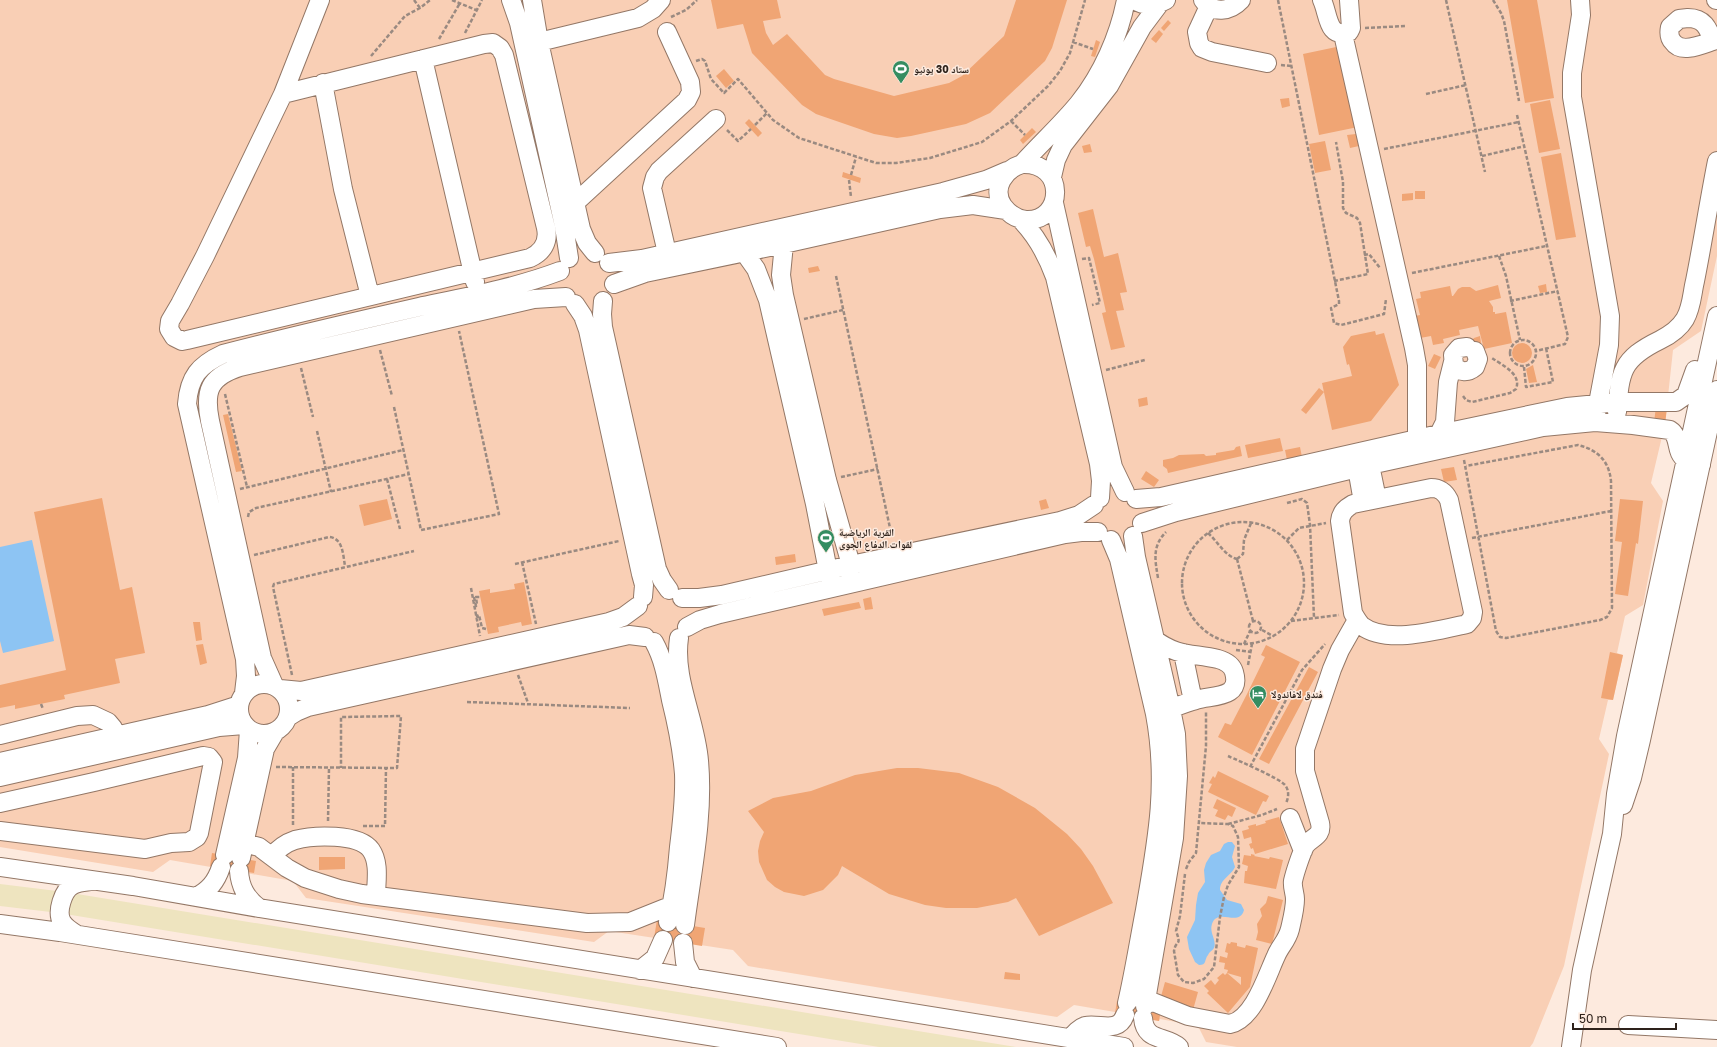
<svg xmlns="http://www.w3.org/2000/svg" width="1717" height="1047" viewBox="0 0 1717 1047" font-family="'Golos Text','Noto Naskh Arabic',sans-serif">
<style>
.green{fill:#f9cfb5}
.sand{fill:#eee4bf}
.water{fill:#8dc4f3}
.building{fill:#f0a574}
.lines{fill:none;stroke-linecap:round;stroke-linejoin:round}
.minor-casing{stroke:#937766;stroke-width:20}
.path{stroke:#9a8a81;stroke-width:2.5;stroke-dasharray:4 2;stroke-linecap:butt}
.minor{stroke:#fff;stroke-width:18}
.labels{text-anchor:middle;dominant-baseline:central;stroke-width:3;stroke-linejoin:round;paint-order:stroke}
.poi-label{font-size:10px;font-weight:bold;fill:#2e221b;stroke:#fdeade;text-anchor:start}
</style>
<rect width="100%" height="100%" fill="#fdeade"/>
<!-- green -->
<path class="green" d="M0,0H1717V256L1701,331L1673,350L1665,424L1651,483L1663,501L1643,605L1625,616L1617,653L1623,655L1613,700H1608L1599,739L1609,754L1564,966L1533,1043L1530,1047H1237L1206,1042L1198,1026L1160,1019L1159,1021L1115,1013V1012L1074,1005L1057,1017L748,966L733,950L609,931L594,942L306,898L293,881L170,860L153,872L0,847Z"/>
<!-- sand -->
<path class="sand" d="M0,884L65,892L1016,1047H879L59,913L0,906Z"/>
<!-- water -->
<path class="water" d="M32,540L54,641L3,653L0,641V547Z
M1228,842H1232L1235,846L1232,857L1235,867C1231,876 1220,879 1220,890L1227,900L1241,904L1244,910C1239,928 1218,907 1212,924C1209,933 1217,940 1214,948C1212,951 1209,952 1208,955C1204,960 1207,965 1199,965L1195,962L1189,949L1187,937L1195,920L1196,905L1198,893L1205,882L1204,870L1206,863L1211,855L1220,851L1224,844Z"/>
<!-- building -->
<path class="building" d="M711,0H777L781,18L763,21L766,33L773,45L787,34L825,75L834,79L894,96L949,83L962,76L1004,36L1016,0H1067L1052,48L1045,61L990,113L966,124L911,136L897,138L874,134L816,114L802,105L752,53L743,24L717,29Z
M1507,0H1537L1554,98L1525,103Z
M1168,20L1171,23L1164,31L1161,28Z
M1159,30L1163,34L1156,43L1151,39Z
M1096,40L1100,42L1095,57L1091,56Z
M1341,46L1358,127L1319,135L1303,54Z
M724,69L734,81L726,88L716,76Z
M1289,98L1290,106L1282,108L1280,99Z
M1550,100L1560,149L1539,153L1530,104Z
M749,119L762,133L758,137L745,123Z
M1032,128L1036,132L1023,144L1020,140Z
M1356,134L1359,146L1350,148L1347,135Z
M1325,141L1331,170L1315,173L1309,144Z
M1090,144L1092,152L1084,153L1082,146Z
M1561,153L1576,237L1556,240L1541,157Z
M843,172L861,178L860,183L842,177Z
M1415,191H1425V199H1415Z
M1413,193V200L1402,201V194Z
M1093,209L1104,257L1118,253L1127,292L1120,293L1124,310L1116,311L1125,347L1111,350L1102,313L1106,312L1094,259L1090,246L1086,247L1078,213Z
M818,266L820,271L809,273L808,268Z
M1546,284L1547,292L1540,293L1538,286Z
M1498,285L1501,298L1489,301L1493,307V312H1495V314L1506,312L1512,343L1484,349L1478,326L1459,330L1460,335L1443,339L1444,343L1433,345L1431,336L1420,338L1415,316L1420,315L1416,299L1421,298L1420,292L1450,286L1452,296H1453L1458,289L1462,287H1470L1476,291Z
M1375,331L1376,335L1384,333L1399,385L1371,421L1332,430L1322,383L1352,376L1349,364L1347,365L1343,347L1351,336Z
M1480,336L1481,343L1473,353L1466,348L1474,338Z
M1512 353a10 10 0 1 1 20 0a10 10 0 1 1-20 0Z
M1434,354L1441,357L1435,369L1428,366Z
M1533,365L1537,382L1529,383L1526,369Z
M1319,388L1324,392L1306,414L1301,410Z
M1147,397L1148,405L1139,407L1138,399Z
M1656,406L1667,408L1665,424L1654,423Z
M228,414L242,471L236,472L223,415Z
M1280,438L1283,451L1248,458L1245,445Z
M1240,446L1242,456L1168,473L1167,469L1163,466V460L1173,458L1179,455L1204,454L1206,456L1216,455V453L1234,450L1236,447Z
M1300,447L1302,457L1287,460L1285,450Z
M1454,467L1457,480L1444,482L1441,469Z
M1146,471L1159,480L1154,487L1141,479Z
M102,498L120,590L132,587L145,653L115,659L120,683L64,695L65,699L15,709V705L0,708V685L66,670L34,512Z
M387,499L392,519L364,526L359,505Z
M1046,499L1049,508L1041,510L1039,501Z
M1620,499L1643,501L1638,544L1636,543L1628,596L1615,594L1622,542L1615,541Z
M795,554L796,562L776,565L775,557Z
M524,582L532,624L522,626L521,622L498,627L499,632L488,634L479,591L490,589V593L515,589L514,584Z
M871,597L873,609L865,610L863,599Z
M859,602L861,608L824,616L822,609Z
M193,622H200L202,640L196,641Z
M203,644L207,663L200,665L196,645Z
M1266,645L1300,662L1252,755L1218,737L1225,723L1231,725L1247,694L1265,657L1261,655Z
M1610,652L1623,655L1613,700L1601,698Z
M1309,667L1318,672L1269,764L1259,759Z
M897,768H918L959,773L998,787L1035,808L1067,834L1081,849L1093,866L1113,903L1039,936L1016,898L1008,902L977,908H946L925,905L889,894L842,866L838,875L823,890L804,896L784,892L775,887L767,880L759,862L758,851L760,841L764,832L748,811L773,798L811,791L855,775Z
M1218,771L1269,796L1266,802L1263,801L1256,815L1208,792L1212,784L1209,783L1213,776L1215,778Z
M1217,799L1236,808L1232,817L1228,815L1225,820L1215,816L1218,810L1213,808Z
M1279,817L1288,844L1255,854L1253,848L1251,849L1249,844L1252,843L1251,837L1244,839L1242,831L1249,829L1248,826L1256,824V826L1266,823L1265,821Z
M212,853L256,861L254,873L210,866Z
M1251,854L1255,855L1254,856L1269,859L1270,857L1283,860L1276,889L1244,883L1245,871H1247L1248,866L1242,864L1244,855L1251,856Z
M319,857H345V869L319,870Z
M1268,896L1283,900L1272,944L1256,940L1258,932L1257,924L1262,916L1260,909L1266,903Z
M657,920L705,928L702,946L654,938Z
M1231,942L1237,943V946L1245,948L1246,945L1258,948L1250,987L1228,1013L1207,993L1209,991L1204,986L1211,980L1215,985L1219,980L1217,978L1223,973L1225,975L1227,973L1241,985V977L1227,973L1228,970L1224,969L1225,963L1219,962L1220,956L1227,958L1228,953L1225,952L1227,943L1230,944Z
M1005,972L1020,974V980L1004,979Z
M1165,982L1198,992L1193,1010L1160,1000Z
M1117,1001L1161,1009L1159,1021L1115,1013Z"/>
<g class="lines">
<defs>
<path id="minor" d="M511,0L519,23L564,226L569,258
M532,0L539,42L581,229L587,243L595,253
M1134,0C1145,7 1155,6 1166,0
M1203,0C1213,14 1230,12 1241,0
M1322,0C1329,15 1327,39 1349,32L1351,28L1349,0
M1580,0L1581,15L1572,73V97L1610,316L1609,345L1596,414
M1716,0H1717
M1209,6L1197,32L1199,43L1202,48L1212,52L1267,63
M1688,18C1704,18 1708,28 1713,41C1701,45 1681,54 1673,42C1669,38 1669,32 1670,27L1679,19Z
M1343,34L1414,348L1417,365V440L1419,452
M539,42L638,18L653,9L661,0
M493,43L500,48L504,55L546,228C549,242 543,252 530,258L187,340L182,341L174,337L169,329L170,321L180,304L205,256L283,94L484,44Z
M423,59L475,282
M323,83L343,189L370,296
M283,94L320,0
M1022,164C1067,162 1064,222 1026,220C1016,219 1009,214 1003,206C991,188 1005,169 1022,164C1041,143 1062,124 1079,103C1102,74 1119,36 1126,0
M1052,177L1056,160L1063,145L1109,86L1142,27L1160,3
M1054,203L1113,467L1125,492
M566,205L575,203L687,100L691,92L690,82L667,32
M1020,219C1037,236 1047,255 1055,277L1099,464L1101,481L1100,498
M784,244L781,275L784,295L827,480L851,565V577
M744,252L756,269L768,300L815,504L828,571L833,582
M667,253L652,188L655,177L659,171L716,119
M609,263L642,259L943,192L986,180L1007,171
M614,284L645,273L784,244L940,209L973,205L1006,210
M603,301L602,314L603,327L657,569L662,580L669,590
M575,304L583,316L588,330L641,574L644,585L643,597
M1467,347L1459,348L1453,355L1454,365C1460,373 1468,373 1475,367L1478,359L1475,351
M1617,412C1620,372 1621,359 1660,340C1670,335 1679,329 1685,319C1692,307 1692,293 1695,281C1703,241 1709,201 1717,161
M1439,434L1445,422L1448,382L1453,362
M1370,465L1377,499
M1357,468L1363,502
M1431,488C1440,488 1445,492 1449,500L1473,612L1472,618L1467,624C1439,630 1387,645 1362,626C1358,622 1356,618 1353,613L1340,521C1341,512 1346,508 1353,504Z
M1136,499L1161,497L1439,434L1567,407L1618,402H1676L1686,395L1695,370
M1142,523L1176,512L1370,465L1543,427L1595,422L1633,425L1670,430C1681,437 1674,452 1686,460C1690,463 1696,464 1701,465
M1133,536L1136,557L1171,709L1176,734L1178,776L1174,838L1145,1006
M1111,540L1119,559L1155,714C1168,784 1157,841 1145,910C1139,941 1134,973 1127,1003
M682,598H699L722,595L851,565L1060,521L1079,515L1094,505
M687,627L700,620L720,614L1065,534L1081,532H1098
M679,638C673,679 696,720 699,761C704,815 692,871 685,925
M1154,639C1177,657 1193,653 1218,659C1225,661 1232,665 1234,672C1242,699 1212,695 1196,700C1185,703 1173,708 1161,712
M654,642C664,660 667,680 671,700C677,724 682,749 684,774C685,799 682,823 679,847C677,872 674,897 668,922
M1183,653L1193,701
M239 709a25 25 0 1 1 50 0a25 25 0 1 1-50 0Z
M274,685L262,658L210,421C204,391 209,377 240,367L534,299L566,297
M280,689L301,691L609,622L623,617L638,606
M244,693L246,676L245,659L187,404C189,377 199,365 223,354C288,337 353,322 419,307C466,297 515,288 560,271
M288,717L296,712L308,707L629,635L645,637
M0,735L77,716L93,715L108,722L113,728L120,746
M0,762L208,715L239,705
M0,777L219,727L244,725
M0,803L94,782L203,756L209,757L213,762L199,833L197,837L189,842L171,843L145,849L0,831
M1623,805L1632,778L1641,740L1717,390
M1290,818L1303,851
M229,839L259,847L287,868L305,878L339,889L362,894L587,923L630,922L665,908L687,910
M225,855L247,758L249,730
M272,856C278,849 286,843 295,840C313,835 359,833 371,850C380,863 376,882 376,896
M241,858L265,749L275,732
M0,867L133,886L259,908L1124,1047
M239,871C240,887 246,898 259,908
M196,897C209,890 216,882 221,867
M0,924L60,932L777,1047
M76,934C71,931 65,927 62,922C56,912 63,890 73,885C79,882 86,882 92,881
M683,943L685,962L693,978
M640,970L655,958L663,940
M1129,995L1153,1002L1188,1016L1230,1024C1254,1019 1267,975 1276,956C1280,946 1287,941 1290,929C1292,920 1295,909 1295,899C1295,893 1292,887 1293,881C1295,872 1301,854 1305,846C1311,837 1323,837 1320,823L1305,771V749L1332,669L1340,650L1357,620
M1143,1018C1145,1042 1165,1035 1179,1047
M1628,1025L1717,1030
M1071,1038C1075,1033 1079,1028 1085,1026C1100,1023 1118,1034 1125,1015
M1571,1047L1582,970L1612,834L1616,794L1626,736L1717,316"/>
</defs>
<!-- minor casing -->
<use href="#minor" class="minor-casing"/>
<!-- path -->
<path class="path" d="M414,0L420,8
M452,0L476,10
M1278,0L1339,301V304L1331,308L1334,323L1341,325L1384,314L1386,299
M1446,0L1485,172
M1493,0L1501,13L1504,21L1519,101
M671,17L686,10L697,0
M1365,28L1406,26
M465,33L482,0
M439,39L460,3
M1073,42L1093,49
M371,56L405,16L420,8L430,0
M696,61L702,59L705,61L711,79L724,93L738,79L773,120L799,138L876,163H896L930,158L982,142L1011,121L1048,86L1060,71L1070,53L1085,0
M1281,65L1291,66
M1426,94L1466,85
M1517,115L1568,337L1565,344L1536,351
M1011,121L1025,135
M755,125L767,113
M727,130L738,141L751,129
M1384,149L1519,122
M1482,156L1525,146
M851,175L856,157
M849,180L851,197
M1364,255L1369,254L1380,268
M1499,256L1506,276L1520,340
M1082,259L1089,258L1100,303L1092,305
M1412,273L1546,246
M836,276L890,528
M1334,281L1368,274L1360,223L1357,218L1346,213L1343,208V182L1336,142
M1510,301L1558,291
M804,319L843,310
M1510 353a13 13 0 1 1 26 0a13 13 0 1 1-26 0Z
M380,350L392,396
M1524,367L1526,387L1553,382L1546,348
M301,368L313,417
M1106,370L1145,360
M225,394L247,487
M1463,396L1466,400L1472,402L1510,393L1516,389C1522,374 1502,365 1492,358
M394,407L421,530L499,514L459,331
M317,431L331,492
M1464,460L1496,631L1500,637L1506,638L1600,620L1607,617L1612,608L1611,481C1609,461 1598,450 1578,445L1466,466
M841,477L878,469
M387,479L400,529
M240,489L403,450
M1287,503L1302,499L1307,503L1310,525L1314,618
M248,517L249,512L256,508L409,474
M1182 583a61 61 0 1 1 122 0a61 61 0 1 1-122 0Z
M1208,533C1218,542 1225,556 1237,559
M1472,538L1611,511
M1287,540L1299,528L1326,523
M254,555L329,537C343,538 343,555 345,566
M1237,559L1253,621
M1237,559L1243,554L1244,540L1251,523
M522,562L536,624
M515,564L619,541
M1158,578C1155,560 1152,546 1166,532
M471,588L480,636
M474,597L476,606L477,605L476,597H480
M478,618L477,616L479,615L482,628L486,629
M1249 627a6 6 0 1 1 12 0a6 6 0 1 1-12 0Z
M1291,621L1339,615
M1262,630L1273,636
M1244,644L1250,631
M1236,650L1251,652
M1248,665L1252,644
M292,675L273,587L274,584L414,551
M518,675L528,703
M467,702L630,708
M41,704L43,709
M1228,756C1239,761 1279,778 1285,785C1289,790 1289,797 1286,803
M276,767L397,768L401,716L341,717V768
M293,767V825
M1250,767L1302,670L1325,644
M328,821L329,768
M1228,824L1262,815L1277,809
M363,826H385L386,768
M1186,869L1189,862L1196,853L1206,746V712
M1185,874L1180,916L1176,931C1182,947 1176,939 1174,951L1178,975L1184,982L1193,983L1204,979L1214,967L1220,917L1224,897L1228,885L1239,867L1238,837L1233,826L1228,824L1198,823"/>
<!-- minor -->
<use href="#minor" class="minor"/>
</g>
<!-- icons -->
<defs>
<symbol id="stadium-pin" viewBox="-11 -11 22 30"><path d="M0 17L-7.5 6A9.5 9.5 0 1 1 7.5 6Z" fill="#358d61" stroke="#fdeade"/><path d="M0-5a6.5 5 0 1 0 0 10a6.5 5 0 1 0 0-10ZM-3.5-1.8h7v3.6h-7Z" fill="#fff"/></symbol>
<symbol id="hotel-pin" viewBox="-11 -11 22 30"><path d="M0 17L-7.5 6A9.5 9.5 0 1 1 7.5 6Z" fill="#358d61" stroke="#fdeade"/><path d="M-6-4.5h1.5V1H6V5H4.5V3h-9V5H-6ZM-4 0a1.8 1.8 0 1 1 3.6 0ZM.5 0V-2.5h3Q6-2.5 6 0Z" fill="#fff"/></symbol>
</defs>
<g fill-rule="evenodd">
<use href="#stadium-pin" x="891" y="59" width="20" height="27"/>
<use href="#stadium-pin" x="816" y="528" width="20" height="27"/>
<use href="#hotel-pin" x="1248" y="684" width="20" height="27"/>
</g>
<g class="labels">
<!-- poi labels -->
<g class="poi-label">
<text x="914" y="69">ستاد 30 يونيو</text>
<text x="839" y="532">القرية الرياضية<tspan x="839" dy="12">لقوات الدفاع الجوى</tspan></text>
<text x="1271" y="694">فندق لافاندولا</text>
</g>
</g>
<!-- scale -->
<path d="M1573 1023v6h103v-6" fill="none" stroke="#2e221b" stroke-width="2"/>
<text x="1579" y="1023" font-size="12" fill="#2e221b" stroke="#fdeade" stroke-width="3" paint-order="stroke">50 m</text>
</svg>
